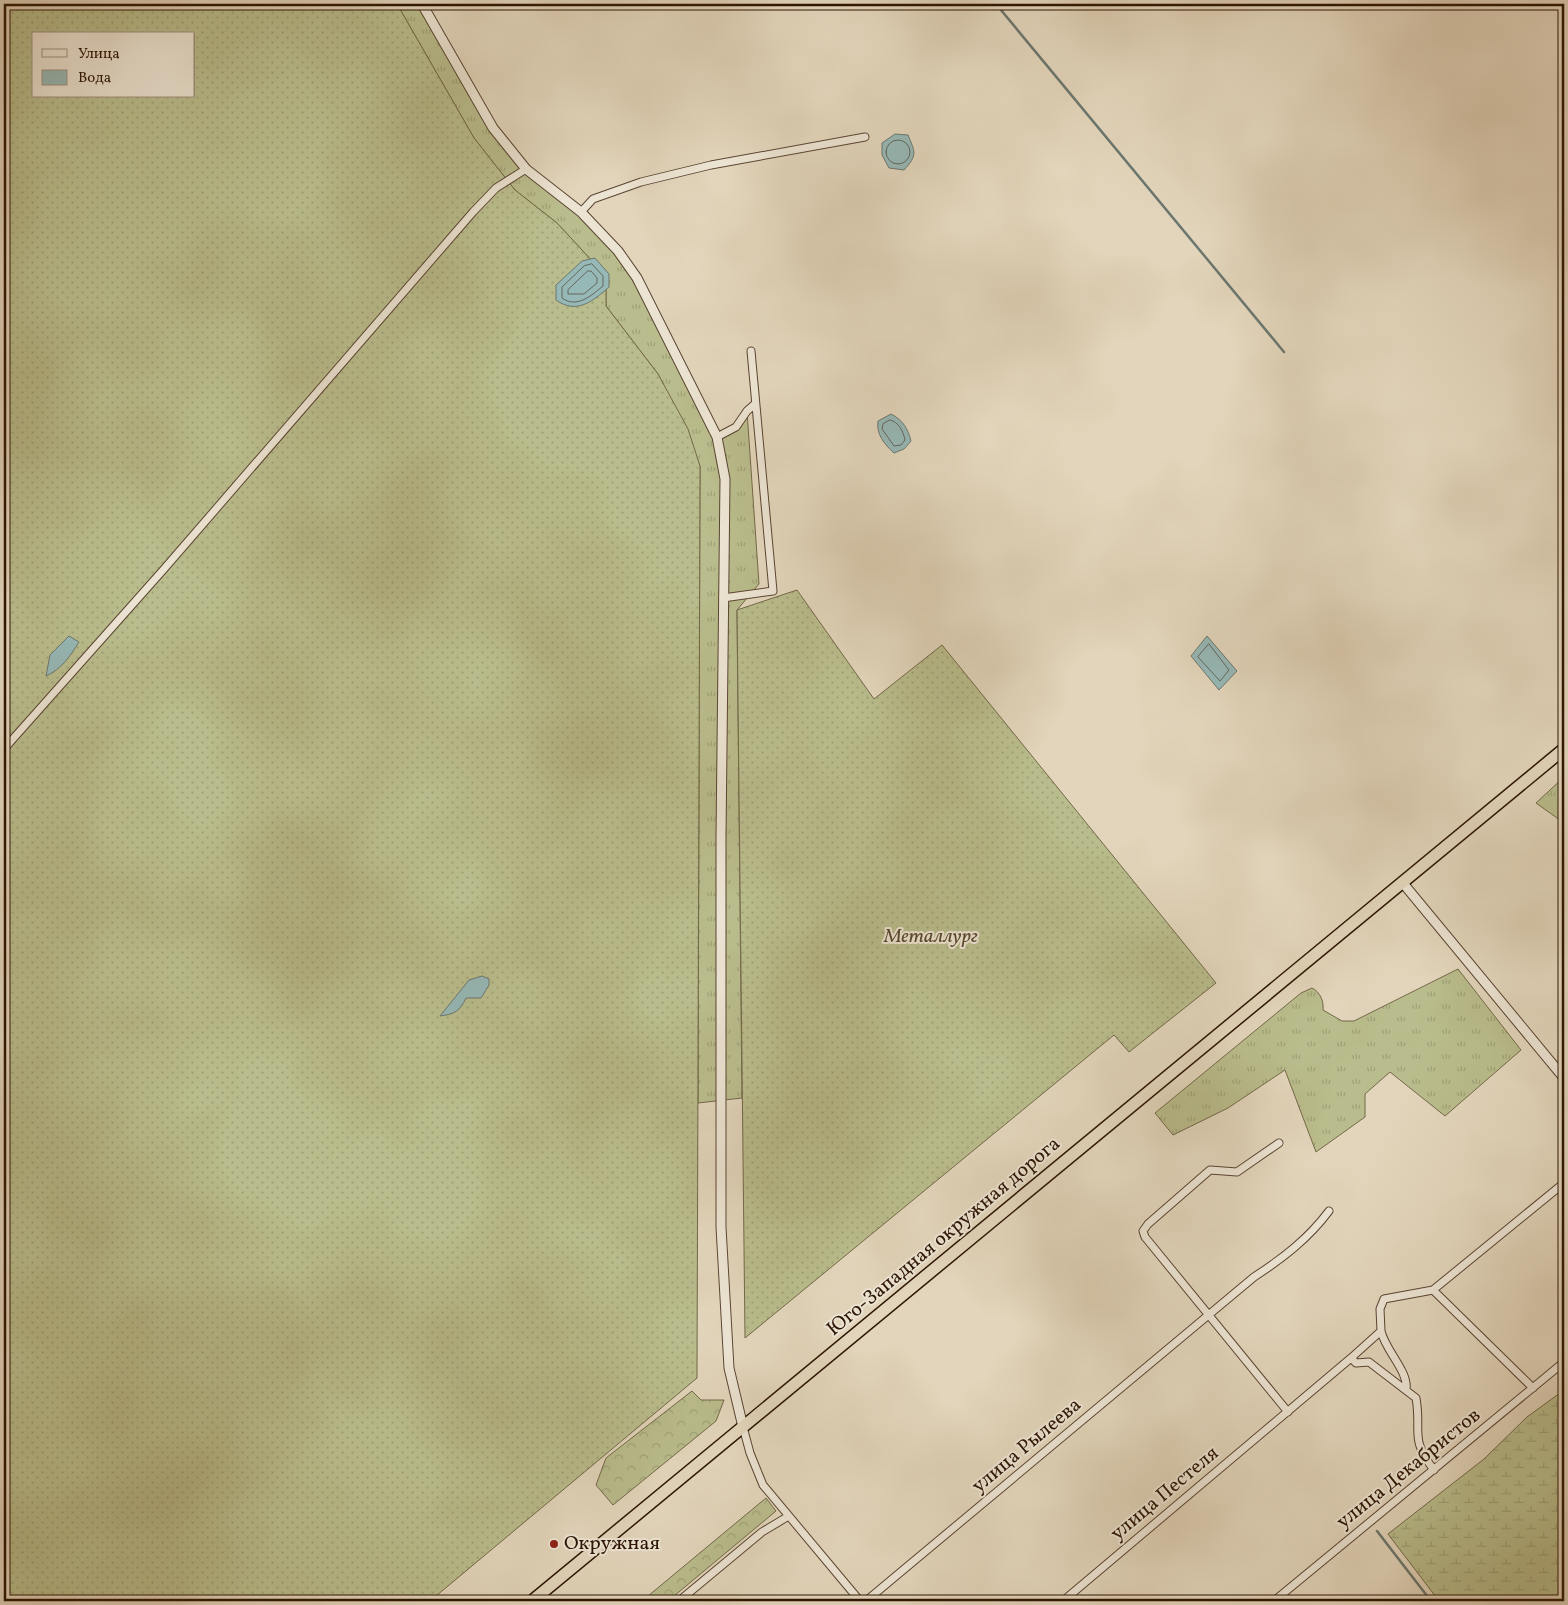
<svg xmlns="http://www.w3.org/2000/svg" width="1568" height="1605" viewBox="0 0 1568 1605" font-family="Vollkorn,serif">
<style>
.grass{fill:url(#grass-tufts);stroke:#736848}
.forest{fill:url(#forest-crowns);stroke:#736848}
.wetland{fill:url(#wetland-marsh);stroke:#736848}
.garden{fill:url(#garden-dots);stroke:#736848;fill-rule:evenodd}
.water{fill:#96b8b6;stroke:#6c776f}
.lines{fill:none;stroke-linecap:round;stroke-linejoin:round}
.shore{stroke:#62665d;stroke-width:1}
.stream{stroke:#6c776f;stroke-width:2.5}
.minor-casing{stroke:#5a4532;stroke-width:9}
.tertiary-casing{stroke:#5a4532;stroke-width:11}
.trunk-casing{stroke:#2d1504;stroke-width:14}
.minor{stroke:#ece4d3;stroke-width:7}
.tertiary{stroke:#ece4d3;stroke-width:9}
.trunk{stroke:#e2d5bb;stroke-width:11}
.poi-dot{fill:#8f2418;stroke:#ece4d3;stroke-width:2}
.labels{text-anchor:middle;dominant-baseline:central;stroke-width:4;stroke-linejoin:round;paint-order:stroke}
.park-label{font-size:20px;font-style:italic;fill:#57472d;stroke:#ece4d3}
.street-label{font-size:20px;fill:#2d1504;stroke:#ece4d3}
.poi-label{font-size:20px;fill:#2d1504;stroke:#ece4d3;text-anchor:start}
</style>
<defs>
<pattern id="grass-tufts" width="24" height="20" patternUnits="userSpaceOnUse" patternTransform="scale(1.25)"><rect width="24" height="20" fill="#b9bc8c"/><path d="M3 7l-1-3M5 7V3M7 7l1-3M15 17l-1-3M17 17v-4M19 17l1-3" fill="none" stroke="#9fa177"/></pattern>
<pattern id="forest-crowns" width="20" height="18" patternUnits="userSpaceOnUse" patternTransform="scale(1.25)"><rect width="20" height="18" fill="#b9bc8c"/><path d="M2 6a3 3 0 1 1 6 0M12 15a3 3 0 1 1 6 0" fill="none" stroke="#9fa177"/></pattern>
<pattern id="wetland-marsh" width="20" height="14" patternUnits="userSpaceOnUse" patternTransform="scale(1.25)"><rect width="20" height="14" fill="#b9bc8c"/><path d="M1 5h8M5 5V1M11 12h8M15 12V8" fill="none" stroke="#9fa177"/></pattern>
<pattern id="garden-dots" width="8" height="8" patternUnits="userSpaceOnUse" patternTransform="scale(1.25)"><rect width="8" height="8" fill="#b9bc8c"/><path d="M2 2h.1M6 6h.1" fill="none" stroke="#9fa177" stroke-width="1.8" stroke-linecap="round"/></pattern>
</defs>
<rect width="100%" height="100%" fill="#e2d5bb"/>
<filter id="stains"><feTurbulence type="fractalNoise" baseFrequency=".004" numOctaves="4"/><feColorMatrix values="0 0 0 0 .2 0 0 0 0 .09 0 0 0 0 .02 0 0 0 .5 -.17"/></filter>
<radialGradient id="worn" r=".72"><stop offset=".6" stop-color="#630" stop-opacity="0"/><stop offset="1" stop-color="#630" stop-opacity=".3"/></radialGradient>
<!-- grass -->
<path class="grass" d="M397,4H422L506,146L581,212L637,278L717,437L736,427L747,411L759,584L737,610L742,1098L698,1103L700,466L658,374L606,306V276L557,223L515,190L474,138Z
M1564,777V823L1536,803Z
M1458,969L1521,1050L1445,1116L1390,1072L1365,1094V1117L1316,1152L1285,1070L1228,1108L1173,1135L1155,1113L1301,993L1312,988C1320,992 1324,1001 1323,1010L1342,1021H1354Z"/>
<!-- forest -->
<path class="forest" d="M692,1391L701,1400H724L716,1421L613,1505L596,1485L606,1458Z
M766,1498L776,1511L668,1601H642Z"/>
<!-- wetland -->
<path class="wetland" d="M1564,1390V1601H1439L1388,1534L1484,1459L1527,1417Z"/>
<!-- garden -->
<path class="garden" d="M4,4H397L474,138L515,190L557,223L606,276V306L658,374L688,429L700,466L697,1378L430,1601H4ZM34,34H194V96H34Z
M797,590L874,699L942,645L1216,983L1129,1052L1114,1035L745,1338L737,610Z"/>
<!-- water -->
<path class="water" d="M895,134L908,135C915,152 918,155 904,170L889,168L882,155V143Z
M595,258L609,274V287C593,301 577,315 556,300V285L582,261Z
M891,414C903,420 908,429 911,441L904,449L894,453C884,444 876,434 878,421Z
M69,636L79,642C70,656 62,669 46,676L50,655Z
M1207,636L1237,671L1219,690L1191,656Z
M482,976L489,979V985L481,998H466C460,1011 455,1014 440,1016L469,980Z"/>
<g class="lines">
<!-- shore -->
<path class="shore" d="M886 152a12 12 0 1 1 24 0a12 12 0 1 1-24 0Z
M592,264L603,276V286C592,295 577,309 562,298V287L584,266Z
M588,271H591L597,278V283L584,294H568V290Z
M890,420C899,422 903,431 905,440L901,445L894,446L882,429L883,424Z
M1209,644L1229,670L1220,681L1198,657Z"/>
<!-- stream -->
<path class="stream" d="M996,4L1284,352
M1377,1531L1431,1601"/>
<defs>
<path id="minor" d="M581,212L593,199L641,182L711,165L865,137
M717,437L736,427L747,411L755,404
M723,598L773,591L751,351
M4,749L164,569L473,212L496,188L526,169
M1279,1143L1237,1172L1210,1170L1148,1224L1143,1231L1145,1237L1288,1412
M1433,1290L1564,1183
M1381,1331C1385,1350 1409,1372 1406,1389
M1351,1358L1381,1331L1380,1309L1384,1299L1433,1290L1533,1388
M743,1427L750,1453L763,1485L860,1601
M679,1601L762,1532L787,1517
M866,1601L1254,1277C1283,1258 1308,1239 1329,1211
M1063,1601L1351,1358L1356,1363L1369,1362L1416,1398C1422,1432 1409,1438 1434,1470
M1274,1601L1564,1362"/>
<path id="tertiary" d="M422,4L493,128L526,169L581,212L618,251L637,278L717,437L725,479L721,837V1227L729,1368L743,1427
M1402,882L1564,1078"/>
<path id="trunk" d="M532,1601L1564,749"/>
</defs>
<!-- minor casing -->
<use href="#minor" class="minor-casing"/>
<!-- tertiary casing -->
<use href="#tertiary" class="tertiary-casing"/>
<!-- trunk casing -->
<use href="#trunk" class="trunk-casing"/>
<!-- minor -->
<use href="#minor" class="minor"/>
<!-- tertiary -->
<use href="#tertiary" class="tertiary"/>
<!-- trunk -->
<use href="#trunk" class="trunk"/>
</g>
<!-- markers -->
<circle class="poi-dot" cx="554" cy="1544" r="5"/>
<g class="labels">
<!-- park labels -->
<g class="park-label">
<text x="931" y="937">Металлург</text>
</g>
<!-- street labels -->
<g class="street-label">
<text transform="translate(944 1237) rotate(-40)">Юго-Западная окружная дорога</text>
<text transform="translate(1027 1446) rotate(-40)">улица Рылеева</text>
<text transform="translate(1409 1469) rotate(-39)">улица Декабристов</text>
<text transform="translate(1165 1494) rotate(-40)">улица Пестеля</text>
</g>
<!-- poi labels -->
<g class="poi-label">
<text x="564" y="1544">Окружная</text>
</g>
</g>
<!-- margin -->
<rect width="1568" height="1605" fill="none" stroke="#e2d5bb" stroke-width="20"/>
<rect x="5" y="5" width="1558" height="1595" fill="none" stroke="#2d1504" stroke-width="2.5"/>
<rect x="10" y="10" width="1548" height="1585" fill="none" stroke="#2d1504"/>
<!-- legend -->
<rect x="32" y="32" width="162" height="65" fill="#ece4d3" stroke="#a09180"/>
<rect x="42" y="49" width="25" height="8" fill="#ece4d3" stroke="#a09180"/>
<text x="78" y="58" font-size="15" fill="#2d1504">Улица</text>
<rect x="42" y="70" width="25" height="15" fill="#96b8b6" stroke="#a09180"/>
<text x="78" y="82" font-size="15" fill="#2d1504">Вода</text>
<rect width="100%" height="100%" filter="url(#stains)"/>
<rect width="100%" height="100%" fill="url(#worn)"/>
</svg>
